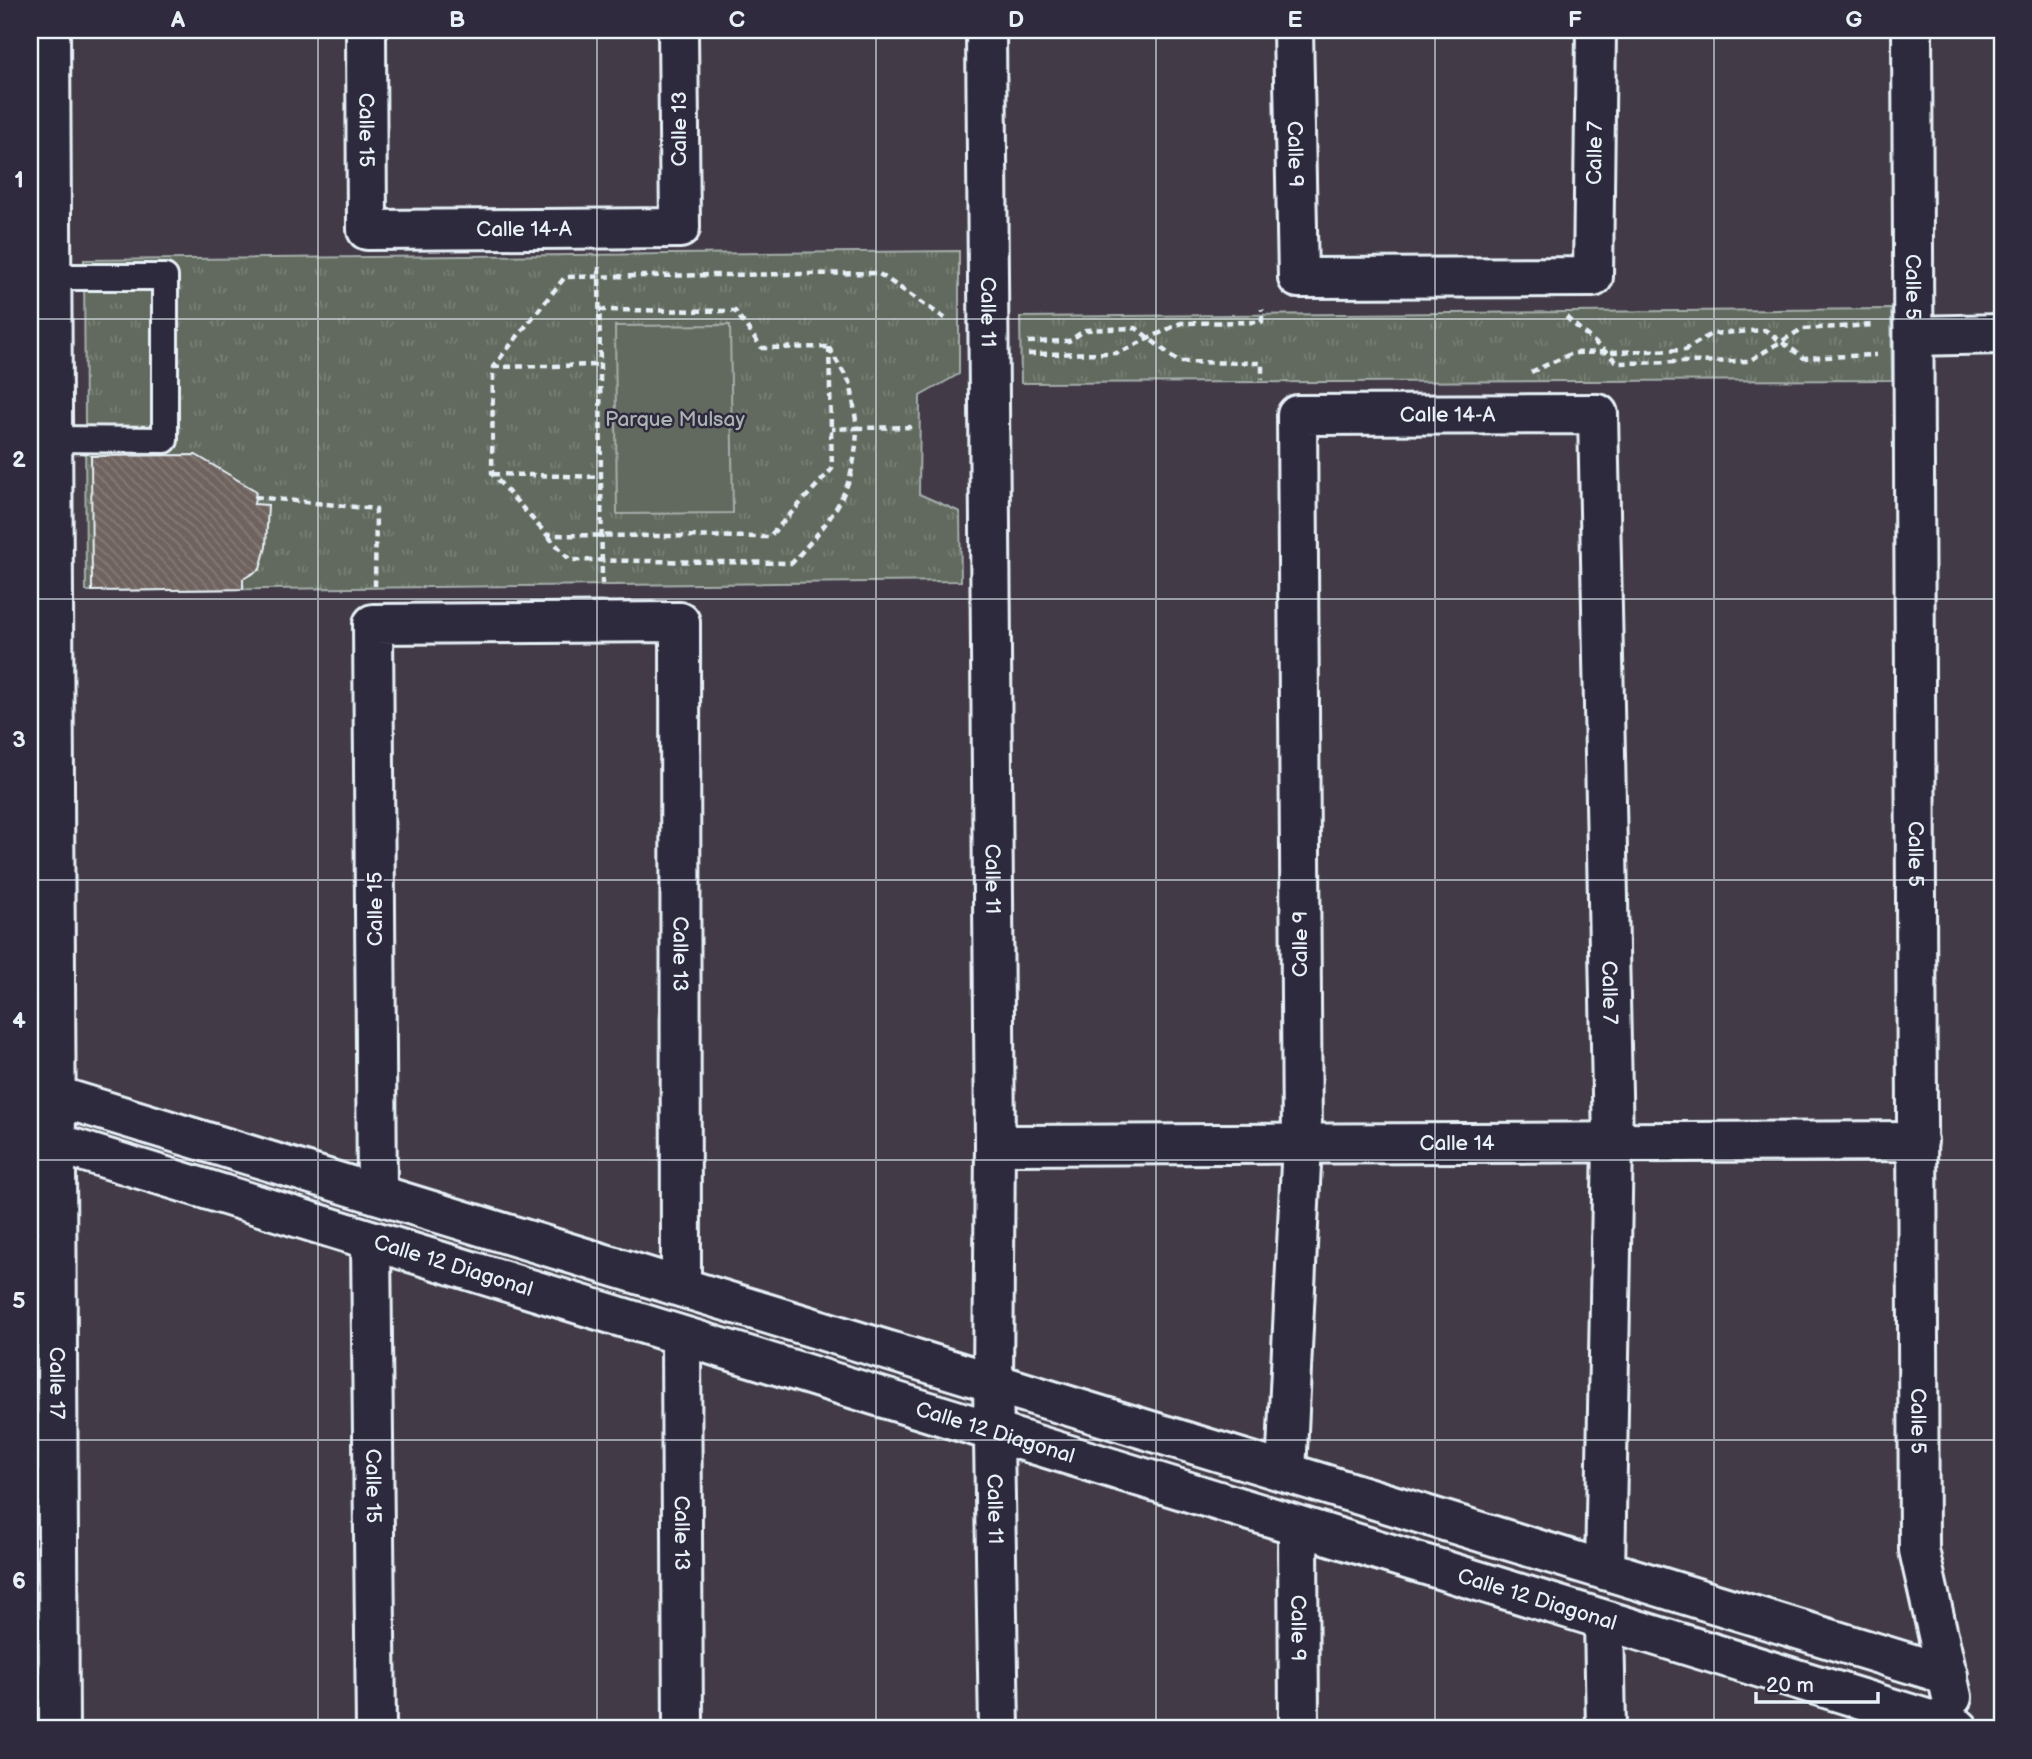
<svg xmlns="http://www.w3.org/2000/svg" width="2032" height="1759" viewBox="0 0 2032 1759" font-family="'Balsamiq Sans',sans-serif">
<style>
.grass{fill:url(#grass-tufts);stroke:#a5aeab;stroke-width:2}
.garden{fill:#626a5e;stroke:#a5aeab;stroke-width:2}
.building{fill:url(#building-back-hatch);stroke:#e8f1f8;stroke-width:2}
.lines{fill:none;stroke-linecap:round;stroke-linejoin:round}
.service-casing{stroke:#e8f1f8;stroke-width:30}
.minor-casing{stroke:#e8f1f8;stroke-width:44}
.tertiary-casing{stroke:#e8f1f8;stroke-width:44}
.path{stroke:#e8f1f8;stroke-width:4.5;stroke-dasharray:7 5;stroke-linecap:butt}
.service{stroke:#2f2a3d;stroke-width:24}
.minor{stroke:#2f2a3d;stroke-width:38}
.tertiary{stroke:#2f2a3d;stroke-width:38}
.grid{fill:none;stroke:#e8f1f8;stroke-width:2;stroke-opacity:0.55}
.labels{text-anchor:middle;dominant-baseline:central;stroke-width:5;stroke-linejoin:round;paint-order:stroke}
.street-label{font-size:21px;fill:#e8f1f8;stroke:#2f2a3d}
.park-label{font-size:21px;fill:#acb4b3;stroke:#2f2a3d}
.neatline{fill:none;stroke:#e8f1f8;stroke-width:2.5}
.grid-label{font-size:23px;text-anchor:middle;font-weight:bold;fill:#e8f1f8}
</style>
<defs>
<pattern id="grass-tufts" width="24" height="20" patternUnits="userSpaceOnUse" patternTransform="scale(1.75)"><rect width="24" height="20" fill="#626a5e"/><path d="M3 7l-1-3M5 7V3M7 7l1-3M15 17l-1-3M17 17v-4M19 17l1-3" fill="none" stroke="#788076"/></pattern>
<pattern id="building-back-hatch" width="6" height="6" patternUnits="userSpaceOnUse" patternTransform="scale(1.75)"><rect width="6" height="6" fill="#70645f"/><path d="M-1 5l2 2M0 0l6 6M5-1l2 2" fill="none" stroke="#847b77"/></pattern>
</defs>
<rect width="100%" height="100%" fill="#423b47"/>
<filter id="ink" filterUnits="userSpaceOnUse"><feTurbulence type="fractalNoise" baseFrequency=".0143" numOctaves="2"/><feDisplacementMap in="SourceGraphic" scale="14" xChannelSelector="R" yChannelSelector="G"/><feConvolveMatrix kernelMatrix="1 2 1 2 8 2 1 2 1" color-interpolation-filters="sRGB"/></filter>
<g filter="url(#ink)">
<!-- grass -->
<path class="grass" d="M959,251V374L920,396L919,494L960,512L961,581L86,591L84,260Z
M1891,309L1892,380L1021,383L1020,317Z"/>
<!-- garden -->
<path class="garden" d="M730,325L733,513L617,514L615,326Z"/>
<!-- building -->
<path class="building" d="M196,455L256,491L254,504L268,505L266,547L260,569L243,579V589L92,591L91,456Z"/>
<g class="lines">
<defs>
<path id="service" d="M51,277H165V440L52,439"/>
<g id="minor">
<path id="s1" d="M50,30L59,1729"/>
<path id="s2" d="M366,30L367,230L680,228L678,30"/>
<path id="s3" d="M986,30L995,1145L993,1382L999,1729"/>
<path id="s4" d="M1293,30L1298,278L1593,277L1596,30"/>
<path d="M1914,336L2002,334"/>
<path id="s5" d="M995,1145L1918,1141"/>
<path id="s6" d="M377,1194L373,624L680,622L681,1287"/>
<path id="s7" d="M371,1241L376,1729"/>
<path id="s8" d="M681,1337L683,1729"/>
<path id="s9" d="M1286,1472L1302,1143L1297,415L1598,414L1613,1142L1605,1570"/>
<path id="s10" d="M1298,1526L1299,1729"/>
<path d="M1604,1621L1606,1729"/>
</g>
<g id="tertiary">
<path id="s11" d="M1912,30L1919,1550L1952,1697"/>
<path d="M30,1088L1948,1675"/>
<path id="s12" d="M30,1135L1959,1729"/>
</g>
</defs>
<!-- service casing -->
<use href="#service" class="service-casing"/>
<!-- minor casing -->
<use href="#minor" class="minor-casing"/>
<!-- tertiary casing -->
<use href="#tertiary" class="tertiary-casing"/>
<!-- path -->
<path class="path" d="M599,267L602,584
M599,310L735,311L762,348L829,347
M1566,317L1618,363L1749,361L1802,329L1874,325
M1028,342L1069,341L1085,330L1136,328L1179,362L1262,363V379
M829,347L832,469L769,537L547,535L492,474L493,367L565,277L878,273L949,321
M829,348L851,385L857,428L831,429
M1028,354L1118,353L1181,323L1262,322V309
M493,367L600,365
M1531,372L1573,353L1685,350L1711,334L1765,330L1804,358L1876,355
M492,474L601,477
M255,497L376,509L375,586
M548,536L570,560L792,563C833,517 855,493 857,428L916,427"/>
<!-- service -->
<use href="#service" class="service"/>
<!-- minor -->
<use href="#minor" class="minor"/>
<!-- tertiary -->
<use href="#tertiary" class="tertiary"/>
</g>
</g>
<!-- grid -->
<path class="grid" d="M318,30V1729M597,30V1729M876,30V1729M1156,30V1729M1435,30V1729M1714,30V1729M30,319H2002M30,599H2002M30,880H2002M30,1160H2002M30,1440H2002"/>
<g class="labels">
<!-- street labels -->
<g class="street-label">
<text transform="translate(679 129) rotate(-90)">Calle 13</text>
<text stroke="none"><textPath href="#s2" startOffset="100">Calle 15</textPath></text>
<text stroke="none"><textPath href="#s4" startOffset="124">Calle 9</textPath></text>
<text stroke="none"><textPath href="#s4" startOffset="667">Calle 7</textPath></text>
<text stroke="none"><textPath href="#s2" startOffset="357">Calle 14-A</textPath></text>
<text stroke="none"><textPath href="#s11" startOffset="257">Calle 5</textPath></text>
<text stroke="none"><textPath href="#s3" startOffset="282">Calle 11</textPath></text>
<text stroke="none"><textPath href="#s9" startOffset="1208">Calle 14-A</textPath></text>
<text stroke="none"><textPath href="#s11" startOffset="824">Calle 5</textPath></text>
<text stroke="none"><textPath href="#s3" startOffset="849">Calle 11</textPath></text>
<text transform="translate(375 909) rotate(-90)">Calle 15</text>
<text transform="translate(1300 944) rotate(-90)">Calle 9</text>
<text stroke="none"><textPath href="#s6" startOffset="1209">Calle 13</textPath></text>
<text stroke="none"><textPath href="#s9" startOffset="1937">Calle 7</textPath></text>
<text stroke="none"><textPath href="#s5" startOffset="462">Calle 14</textPath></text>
<text stroke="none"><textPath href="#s12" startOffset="443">Calle 12 Diagonal</textPath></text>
<text stroke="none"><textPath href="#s1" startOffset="1353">Calle 17</textPath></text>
<text stroke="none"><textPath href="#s11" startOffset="1391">Calle 5</textPath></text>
<text stroke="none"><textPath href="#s12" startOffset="1010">Calle 12 Diagonal</textPath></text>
<text stroke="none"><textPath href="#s7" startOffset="245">Calle 15</textPath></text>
<text stroke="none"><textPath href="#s3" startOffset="1479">Calle 11</textPath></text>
<text stroke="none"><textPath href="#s8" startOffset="196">Calle 13</textPath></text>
<text stroke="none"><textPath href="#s12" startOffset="1577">Calle 12 Diagonal</textPath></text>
<text stroke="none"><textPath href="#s10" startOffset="102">Calle 9</textPath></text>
</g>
<!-- park labels -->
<g class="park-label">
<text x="675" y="419">Parque Mulsay</text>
</g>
</g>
<!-- margin -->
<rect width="2032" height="1759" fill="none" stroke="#2f2a3d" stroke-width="77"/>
<!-- scale -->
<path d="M1756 1692v10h122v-10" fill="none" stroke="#e8f1f8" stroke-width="3.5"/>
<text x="1766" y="1692" font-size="21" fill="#e8f1f8" stroke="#2f2a3d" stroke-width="5" paint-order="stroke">20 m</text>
<rect x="38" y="38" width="1956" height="1682" class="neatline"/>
<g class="grid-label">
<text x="178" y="27">A</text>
<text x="457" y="27">B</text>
<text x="737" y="27">C</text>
<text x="1016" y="27">D</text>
<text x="1295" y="27">E</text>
<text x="1575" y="27">F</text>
<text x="1854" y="27">G</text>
<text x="19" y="187">1</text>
<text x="19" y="467">2</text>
<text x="19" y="747">3</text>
<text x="19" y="1028">4</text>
<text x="19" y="1308">5</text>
<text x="19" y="1588">6</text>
</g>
</svg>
